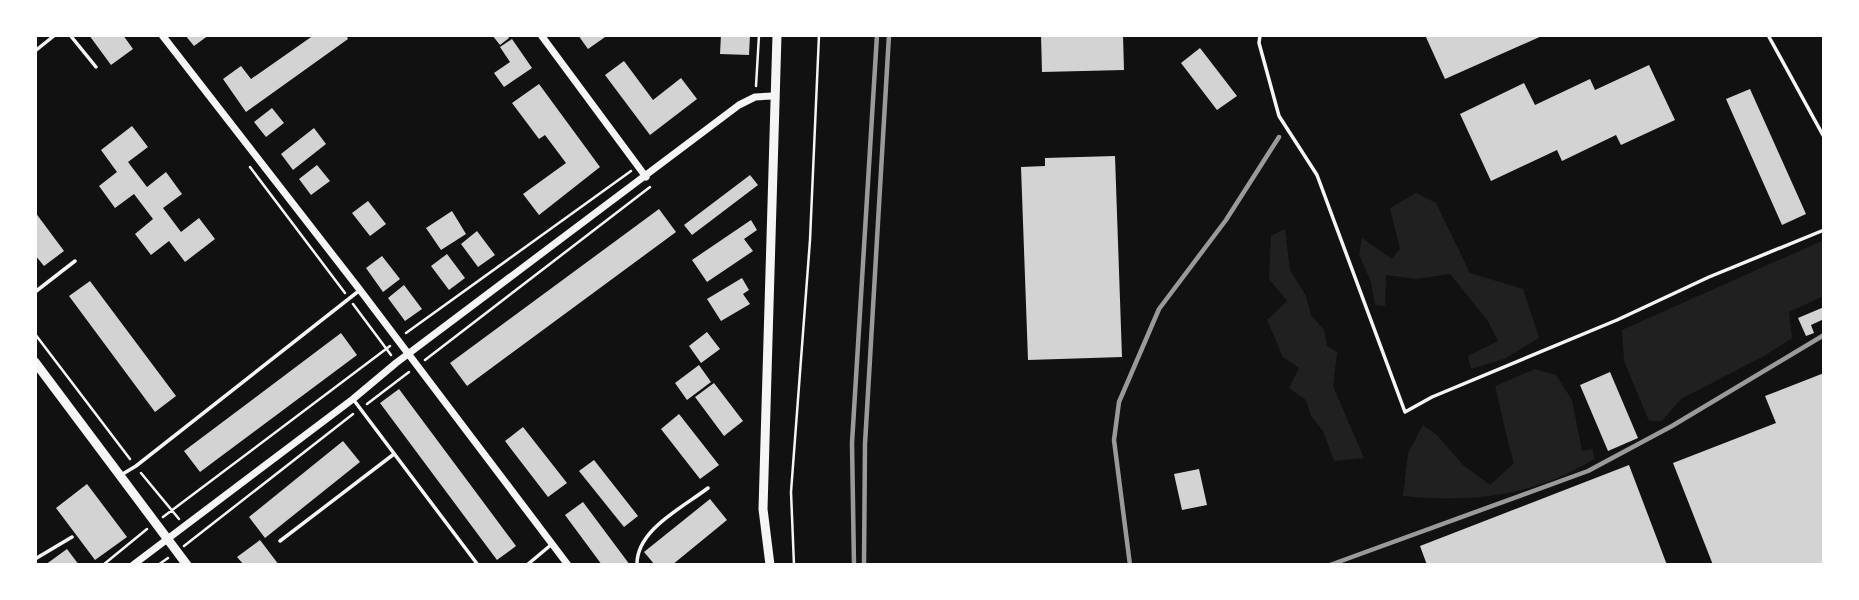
<svg xmlns="http://www.w3.org/2000/svg" width="1859" height="600" viewBox="0 0 1859 600" font-family="Inter,sans-serif">
<style>
.green{fill:#202020}
.building{fill:#d3d3d3}
.lines{fill:none;stroke-linecap:round;stroke-linejoin:round}
.path{stroke:#f5f5f5;stroke-width:2.5}
.service{stroke:#f5f5f5;stroke-width:3.5}
.minor{stroke:#f5f5f5;stroke-width:7}
.tertiary{stroke:#f5f5f5;stroke-width:9}
.rail{stroke:#9a9a9a;stroke-width:4.5}
</style>
<rect width="100%" height="100%" fill="#111"/>
<!-- green -->
<path class="green" d="M1416,193L1436,203L1470,273L1523,289L1539,338L1504,359L1471,369L1468,356L1498,341L1488,321L1450,274L1416,279L1386,275L1385,306L1375,305L1371,282L1359,254L1362,238L1392,259L1400,249L1390,208Z
M1285,229L1290,270L1306,296L1311,315L1324,330L1327,346L1337,352L1333,386L1364,458L1334,461L1323,431L1311,416L1306,400L1289,388L1299,368L1283,357L1267,320L1287,301L1269,279L1271,236Z
M1824,240V296L1789,312L1792,338L1764,356L1681,399L1662,421H1649L1624,361L1622,330Z
M1535,369L1556,375L1572,400L1582,451L1593,449L1594,459C1535,496 1471,503 1403,496L1408,453L1423,425L1437,435L1463,465L1490,485L1514,463C1506,438 1502,412 1495,386Z"/>
<!-- building -->
<path class="building" d="M89,35H123L133,49L111,65Z
M185,35H209L194,46Z
M314,35H346L348,39L246,112L223,79L241,66L251,79Z
M492,35H507L509,38L500,45Z
M578,35H608L588,49Z
M721,35H750L749,55L720,54Z
M1041,35H1123L1124,70L1042,72Z
M1425,35H1544L1445,79Z
M512,39L532,68L504,87L494,73L510,62L500,47Z
M1200,48L1237,96L1217,110L1181,63Z
M624,61L653,100L681,78L697,99L650,135L605,75Z
M1649,65L1675,120L1621,145L1616,135L1562,161L1557,150L1491,181L1460,114L1524,83L1535,105L1590,79L1595,90Z
M539,84L600,167L539,215L523,194L566,163L545,135L539,139L512,103Z
M1750,89L1806,214L1782,225L1726,99Z
M272,108L284,123L266,137L254,122Z
M132,126L148,147L128,162L147,187L166,172L182,194L163,208L181,232L199,218L215,239L185,262L169,241L151,255L135,234L153,219L134,194L115,208L99,186L117,172L101,150Z
M314,128L326,144L293,170L281,154Z
M1115,156L1122,357L1028,360L1021,167L1045,166V158Z
M317,165L330,181L311,195L299,179Z
M750,175L758,185L692,235L684,225Z
M368,201L386,224L370,236L352,213Z
M659,209L676,232L467,386L450,363Z
M452,211L466,234L441,250L426,228Z
M35,212L64,251L44,266L35,255Z
M751,220L757,230L744,239L753,251L707,282L692,260Z
M477,231L495,255L478,267L461,244Z
M447,254L465,278L449,290L431,266Z
M382,256L400,279L383,292L366,268Z
M742,278L749,290L743,294L750,304L721,321L707,299Z
M90,281L176,396L155,412L69,296Z
M404,285L422,309L405,321L388,298Z
M1824,307V319L1811,325L1814,333L1806,336L1798,318Z
M707,332L720,349L701,363L689,346Z
M341,333L357,355L200,472L184,451Z
M699,365L711,382L687,400L675,383Z
M1610,372L1638,438L1608,451L1580,385Z
M1824,373V565H1713L1673,463L1776,423L1765,396Z
M714,383L743,421L724,436L695,397Z
M399,389L516,546L497,560L380,403Z
M679,414L719,465L700,479L661,429Z
M523,427L567,483L548,497L505,441Z
M343,441L360,462L265,538L249,517Z
M594,460L638,516L624,527L579,471Z
M1629,465L1667,565H1427L1420,546Z
M1199,469L1207,505L1182,510L1174,474Z
M87,484L127,537L95,560L56,508Z
M710,499L727,520L672,565H655L644,552Z
M583,502L630,565H602L565,515Z
M260,540L279,565H244L237,557Z
M67,549L79,565H45Z"/>
<g class="lines">
<!-- path -->
<path class="path" d="M756,86L759,35
M250,167L345,293
M353,304L391,355
M406,333L631,171
M35,334L130,459
M425,360L650,187
M367,404L409,372
M141,473L179,519
M163,517L390,346
M184,546L353,414
M103,565L147,529
M158,565L168,558
M794,565L791,492L810,240L819,35"/>
<!-- service -->
<path class="service" d="M70,35L96,67
M1260,35L1259,43L1279,116L1317,175L1405,412L1432,397L1617,320L1709,277L1824,230
M1768,35L1824,137
M35,51L55,35
M35,292L75,261
M353,399L478,565
M121,475L136,466L360,290
M280,541L394,454
M35,559L72,537
M527,565L552,544
M637,565C636,530 682,508 708,488"/>
<!-- minor -->
<path class="minor" d="M162,35L360,290L568,565
M541,35L646,177
M133,565L353,399L396,363L739,105L755,97L773,96"/>
<!-- tertiary -->
<path class="tertiary" d="M35,362L187,565
M770,565L763,509L777,35"/>
<!-- rail -->
<path class="rail" d="M854,565L852,443L877,35
M864,565L865,444L889,35
M1130,565L1114,440L1119,402L1159,309L1226,220L1279,137
M1330,565L1588,471L1672,426L1824,335"/>
</g>
<!-- border -->
<rect width="1859" height="600" fill="none" stroke="#ffffff" stroke-width="74"/>
</svg>
